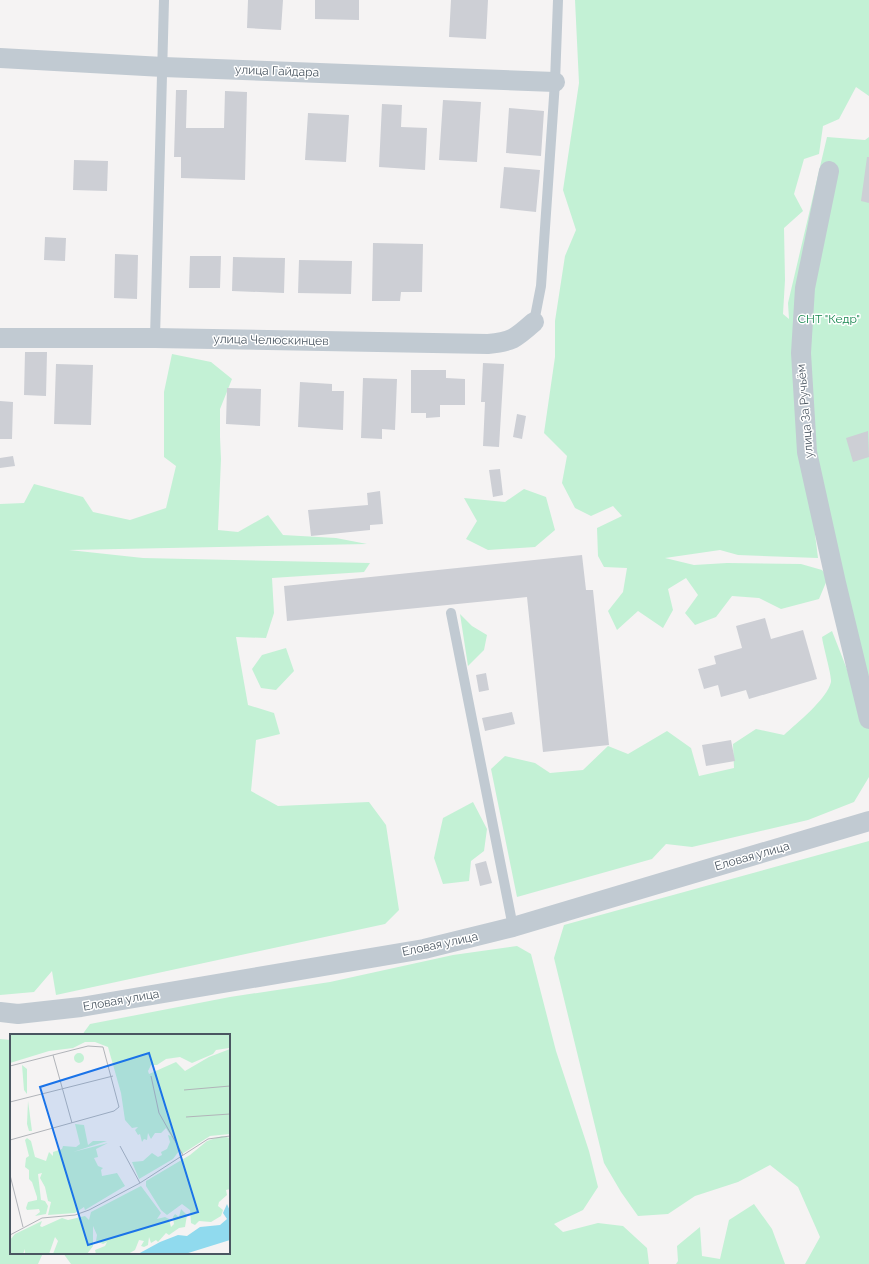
<svg xmlns="http://www.w3.org/2000/svg" width="869" height="1264" viewBox="0 0 869 1264" font-family="Raleway,sans-serif">
<style>
.green{fill:#c3f1d5;fill-rule:evenodd}
.building{fill:#cdcfd5}
.lines{fill:none;stroke-linecap:round;stroke-linejoin:round}
.lane{stroke:#c1cad2;stroke-width:10}
.street{stroke:#c1cad2;stroke-width:20}
.labels{text-anchor:middle;dominant-baseline:central;stroke-width:3;stroke-linejoin:round;paint-order:stroke}
.street-label{font-size:12px;fill:#4a5661;stroke:#fff}
.park-label{font-size:12px;fill:#17864f;stroke:#fff}
.inset-road{fill:none;stroke:#b1b4b9;stroke-width:1}
.view{fill:#1a73e8;fill-opacity:0.15;stroke:#1a73e8;stroke-width:2}
.inset-edge{fill:none;stroke:#4a5661;stroke-width:2}
</style>
<rect width="100%" height="100%" fill="#f5f3f3"/>
<!-- green -->
<path class="green" d="M575,0H869V96L856,87L839,119L823,126L819,154L804,159L794,194L803,211L784,228L785,280L783,314L789,319L788,303L827,137L865,140L869,137V777L854,802L808,820L692,847L666,844L652,859L517,897L491,769L505,756L535,763L550,773L583,770L608,746L628,754L667,731L691,748L699,776L734,768L733,744L756,729L784,735C797,723 827,699 831,682C832,676 823,646 822,637L832,631L850,677L827,580L819,599L781,609L759,598L732,596L716,617L695,625L685,613L698,595L686,578L668,589L673,610L663,628L638,611L617,630L608,611L623,592L627,568L604,567L598,556L597,528L622,516L613,506L591,516L575,508L562,483L567,456L544,433L555,357V321L565,256L576,230L563,190L579,83ZM814,526L827,576L822,570L801,564L727,563L694,565L665,558L720,550L738,555L818,558Z
M172,354L211,362L232,379L220,409V437L221,459L218,530L238,532L268,515L283,535L336,538L367,544L69,550L143,558L370,563L364,572L272,578L274,613L266,638L236,637L248,705L274,713L280,734L256,740L251,791L278,806L369,802L386,825L399,910L385,924L56,995L52,971L34,992L0,995V504L24,503L34,484L83,497L93,512L130,520L166,508L176,466L164,457V392Z
M524,489L546,497L555,530L535,547L488,550L466,539L477,521L464,498L505,502Z
M460,614L472,626L487,635L484,650L468,666Z
M286,648L294,671L276,690L261,688L252,669L262,655Z
M473,802L487,829L484,851L471,861L469,881L443,884L434,858L443,818Z
M869,841V1264H805L820,1237L798,1187L770,1165L738,1182L695,1196L668,1214L638,1216L621,1192L604,1163L554,958L564,925Z
M517,946L531,954L556,1051L589,1151L598,1187L583,1210L554,1224L563,1232L598,1223L623,1226L647,1248L649,1264H71L63,1253H229V1035H82L90,1024L230,997L330,982L453,955Z
M0,1039L11,1040V1253H43L38,1264H0Z
M754,1204L772,1229L785,1264H676L678,1261L677,1246L700,1227L702,1256L720,1259L729,1220Z"/>
<!-- building -->
<path class="building" d="M248,0H283L281,30L247,28Z
M315,0H359V20L315,19Z
M451,0H488L486,39L449,37Z
M176,90H187L186,128H224L225,91L247,92L245,180L181,178V157H174Z
M443,100L481,102L477,162L439,160Z
M382,104L402,105L401,127L427,128L425,170L379,167Z
M509,108L544,111L541,156L506,153Z
M308,113L349,115L346,162L305,160Z
M867,157H869V203L861,201Z
M74,160L108,161L107,191L73,190Z
M504,167L540,170L536,212L500,208Z
M45,237L66,238L65,261L44,260Z
M373,243L423,244L422,292H401L400,301H372Z
M115,254L138,255L137,299L114,298Z
M190,256H221L220,288H189Z
M233,257L285,258L284,293L232,291Z
M299,260L352,261L351,294L298,293Z
M25,352H47L46,396L24,395Z
M483,363L504,364L499,447L483,446L485,402H481Z
M56,364L93,365L91,425L54,424Z
M411,370H446V378L465,379V405H440V417L426,418V413H411Z
M363,378L397,379L395,430L382,429V439L361,438Z
M300,382L332,384V391H344L343,430L298,427Z
M227,388L261,389L260,426L226,424Z
M0,401L13,402L12,439H0Z
M517,414L526,416L522,439L513,437Z
M868,431L869,457L853,462L846,438Z
M13,456L15,466L0,468V458Z
M500,469L503,495L493,497L489,470Z
M380,491L383,524L370,525V530L311,536L308,510L368,505L367,493Z
M582,555L586,590H593L609,745L543,752L527,597L287,621L284,586Z
M765,618L771,639L803,630L817,679L749,699L746,690L721,697L718,685L704,689L698,669L716,664L714,656L742,648L736,626Z
M486,673L489,690L479,692L476,675Z
M512,712L515,724L485,731L482,718Z
M731,740L735,761L706,766L702,745Z
M486,861L492,883L480,886L475,864Z"/>
<g class="lines">
<!-- lane -->
<path class="lane" d="M534,322L541,286L555,82L558,0
M155,338L164,0
M451,613L513,927"/>
<!-- street -->
<path class="street" d="M0,58L163,67L555,82
M829,171L805,288L801,353L807,452L836,583L869,719
M0,338H155L488,344C512,342 516,338 534,322
M0,1012L18,1014L81,1007L424,949L513,927L869,821"/>
</g>
<g class="labels">
<!-- street labels -->
<g class="street-label">
<text transform="translate(277 71) rotate(2)">улица Гайдара</text>
<text transform="translate(271 340) rotate(1)">улица Челюскинцев</text>
<text transform="translate(805 411) rotate(-95)">улица За Ручьём</text>
<text transform="translate(752 856) rotate(-16)">Еловая улица</text>
<text transform="translate(440 944) rotate(-12)">Еловая улица</text>
<text transform="translate(121 1000) rotate(-10)">Еловая улица</text>
</g>
<!-- park labels -->
<g class="park-label">
<text x="829" y="319">СНТ "Кедр"</text>
</g>
</g>
<!-- overview -->
<g transform="translate(10 1034)">
<rect width="220" height="220" fill="#f5f3f3"/>
<path d="M0,0H220L219,14L206,16L203,20L182,29L170,23L156,25L147,31H141L138,37L139,40L166,28L175,37L199,23L220,15V100L200,102L172,120L169,117L163,125L129,145L122,128L133,127L142,119L148,123L152,121L151,118L157,115L160,108L158,101L161,102L156,94L151,99H145L141,105L138,99L137,106L134,105L132,108L130,100L128,101L125,96L128,93L122,94L115,86L111,59L98,13L85,8H75L63,14L39,17L0,29ZM64 24a5 5 0 1 1 10 0a5 5 0 1 1-10 0ZM12,31L17,35V60L14,56ZM18,67L22,97H19L17,90ZM65,90L74,91L78,111L83,107H97L63,118L98,109L86,115L88,123L84,124L88,132L93,134L91,136L92,142L107,139L115,152L75,176L74,173L65,179L38,181L41,168L38,167L35,153L30,144L32,139L28,140L31,166L35,167L38,172L36,180L25,182L30,178L29,175L17,176L16,174L18,168L27,166V163L22,148L19,145V136L15,133L16,124L19,122L15,106L17,104L21,107L25,123L36,127L39,118L43,122V118L52,115L53,112L66,113L70,110ZM212,102L220,104V155L216,156L217,161L209,168L208,172L213,176L211,182L201,188L189,187L185,191L181,189L180,176L172,170L157,181L151,176L136,152V147L180,121L197,107ZM131,152L151,179L147,185L155,183L159,185L161,193L164,190L163,183L165,180L169,183L171,175L177,181L175,193L169,194L159,201L156,199L148,208L146,206L141,209L139,203L138,211L134,213L131,212L134,207L129,206L125,216L118,220H86L85,216L95,212L97,208L93,210L86,207L87,201L83,192V212L77,220H43L48,207L45,203L39,220H15V215L13,220H0V206L5,200L32,187L30,192L32,193L52,184L58,186L75,182L79,186L81,178Z" fill="#c3f1d5"/>
<path d="M217,170L220,177V206L175,220H128L150,208L168,201L177,202L190,193L210,191L217,185L213,179Z" fill="#90daee"/>
<path class="inset-road" d="M43,21L62,89M0,32L78,12L93,13L109,73L104,77L0,106M141,42L149,79L173,121M174,56L220,52M0,68L103,42M176,83L220,80M110,112L130,149M0,141L13,193M0,201L32,184L65,181L79,176L130,149L198,105L220,102"/>
<path class="view" d="M139,19L188,178L78,211L30,53Z"/>
<rect width="220" height="220" class="inset-edge"/>
</g>
</svg>
